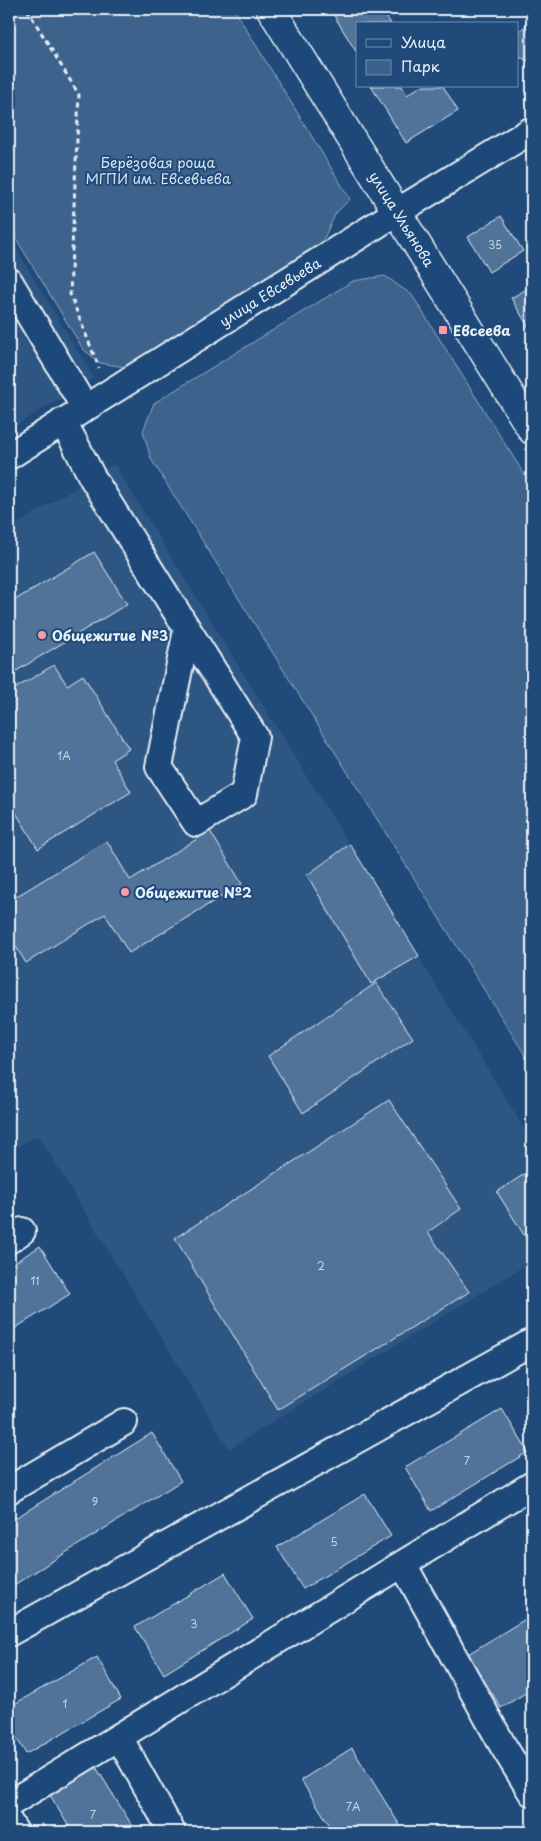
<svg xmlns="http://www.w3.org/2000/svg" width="541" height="1841" viewBox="0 0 541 1841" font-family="'Playpen Sans',sans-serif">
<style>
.built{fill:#2e5683}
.green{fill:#3c628c;stroke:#92aac2}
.building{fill:#517399;stroke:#e8f1f8}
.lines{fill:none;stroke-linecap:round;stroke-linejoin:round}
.minor-casing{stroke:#e8f1f8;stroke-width:30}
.major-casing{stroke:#e8f1f8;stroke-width:31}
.path{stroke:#e8f1f8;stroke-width:3;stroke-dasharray:5 4;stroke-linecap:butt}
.minor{stroke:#1f4a7a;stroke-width:26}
.major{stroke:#1f4a7a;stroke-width:28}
.poi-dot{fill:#ff9aa2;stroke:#1f4a7a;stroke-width:2}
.labels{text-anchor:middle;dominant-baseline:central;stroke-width:4;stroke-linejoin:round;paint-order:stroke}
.number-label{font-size:11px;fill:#c2d2e0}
.park-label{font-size:14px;fill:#d7e3ed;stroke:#1f4a7a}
.street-label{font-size:14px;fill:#e8f1f8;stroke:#1f4a7a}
.poi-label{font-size:14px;font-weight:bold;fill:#e8f1f8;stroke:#1f4a7a;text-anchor:start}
</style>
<rect width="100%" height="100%" fill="#1f4a7a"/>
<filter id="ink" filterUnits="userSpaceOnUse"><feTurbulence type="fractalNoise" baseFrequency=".02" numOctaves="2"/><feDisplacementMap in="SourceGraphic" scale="10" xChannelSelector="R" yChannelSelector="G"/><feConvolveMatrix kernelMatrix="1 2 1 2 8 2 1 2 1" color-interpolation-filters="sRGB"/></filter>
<g filter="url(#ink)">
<!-- built -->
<path class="built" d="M9,237L94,378L9,430Z
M114,464L532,1141V1261L229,1449L38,1135L9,1152V529Z"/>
<!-- green -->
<path class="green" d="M9,9H234L350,199L336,213L321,244L125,367L100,363L83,349L9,227Z
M385,276L412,295L532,487V1066L151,459L143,431L154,403L353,281Z"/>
<!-- building -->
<path class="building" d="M330,9H382L391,24H357V53Z
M530,22L532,25V63L522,58L517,52V33Z
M371,86H402L407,95L421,86H443L458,111L406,143Z
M501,216L523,251L489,272L468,237Z
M532,286V333L511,298Z
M94,552L127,604L13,673L9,666V590L15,600Z
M54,665L67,685L83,675L129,749L112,760L131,792L38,849L9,801V692Z
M210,831L242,884L129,953L105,914L26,963L9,935V901L107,841L130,880Z
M350,844L419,956L371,984L307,875Z
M376,983L413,1038L303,1113L268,1056Z
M389,1100L461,1209L428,1232L469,1292L278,1410L175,1238Z
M532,1169V1245L531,1246L497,1192Z
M40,1246L70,1294L9,1332V1266Z
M502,1409L528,1452L431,1511L405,1467Z
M152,1433L181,1481L9,1588V1522Z
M365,1494L391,1536L303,1589L277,1547Z
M225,1573L253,1619L164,1674L135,1627Z
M532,1615V1689L501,1708L468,1654Z
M97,1657L121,1699L26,1754L9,1725V1707Z
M352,1748L404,1832H334L301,1780Z
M96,1767L136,1832H72L50,1795Z"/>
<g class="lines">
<defs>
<path id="minor" d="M9,281L85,408
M62,422L72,438L92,477L255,737L244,794L196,823L159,767L187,630
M9,456L397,212L532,130
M9,1240L22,1231
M9,1490L124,1422
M403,1564L502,1744L532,1793
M9,1633L532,1342
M119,1737L172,1832
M9,1804L532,1485
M9,1822L15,1832"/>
<path id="major" d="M271,9L532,430"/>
</defs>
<!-- minor casing -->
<use href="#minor" class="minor-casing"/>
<!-- major casing -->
<use href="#major" class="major-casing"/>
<!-- path -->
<path class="path" d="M27,9L79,95L70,294L99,368
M41,1824L47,1832"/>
<!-- minor -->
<use href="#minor" class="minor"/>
<!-- major -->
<use href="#major" class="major"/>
</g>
</g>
<!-- markers -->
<g class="poi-dot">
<rect x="438" y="325" width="10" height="10" rx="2.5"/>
<circle cx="42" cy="635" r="5"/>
<circle cx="125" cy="892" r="5"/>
</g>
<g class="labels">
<!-- number labels -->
<g class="number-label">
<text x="495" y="244">35</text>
<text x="64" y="755">1А</text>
<text x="321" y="1265">2</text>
<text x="35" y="1280">11</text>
<text x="467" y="1460">7</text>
<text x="95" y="1501">9</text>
<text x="334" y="1541">5</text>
<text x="194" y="1623">3</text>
<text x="65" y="1703">1</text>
<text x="353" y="1806">7А</text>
<text x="93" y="1814">7</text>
</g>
<!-- park labels -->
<g class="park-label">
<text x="158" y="162">Берёзовая роща<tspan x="158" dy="16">МГПИ им. Евсевьева</tspan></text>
</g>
<!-- street labels -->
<g class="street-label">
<text transform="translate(402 219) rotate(58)">улица Ульянова</text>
<text transform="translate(270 292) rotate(-32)">улица Евсевьева</text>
</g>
<!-- poi labels -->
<g class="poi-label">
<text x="453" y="330">Евсеева</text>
<text x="52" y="635">Общежитие №3</text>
<text x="135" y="892">Общежитие №2</text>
</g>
</g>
<!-- margin -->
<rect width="541" height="1841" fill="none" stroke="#1f4a7a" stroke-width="30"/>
<rect x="15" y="15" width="511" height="1811" fill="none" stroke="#e8f1f8" stroke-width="2" filter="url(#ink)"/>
<!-- legend -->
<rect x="356" y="22" width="162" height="65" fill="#1f4a7a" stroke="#6f8dac"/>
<rect x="366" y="39" width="25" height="8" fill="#1f4a7a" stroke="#6f8dac"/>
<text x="401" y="48" font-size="15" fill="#e8f1f8">Улица</text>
<rect x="366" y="60" width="25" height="15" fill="#3c628c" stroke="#6f8dac"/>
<text x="401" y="72" font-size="15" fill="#e8f1f8">Парк</text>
</svg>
